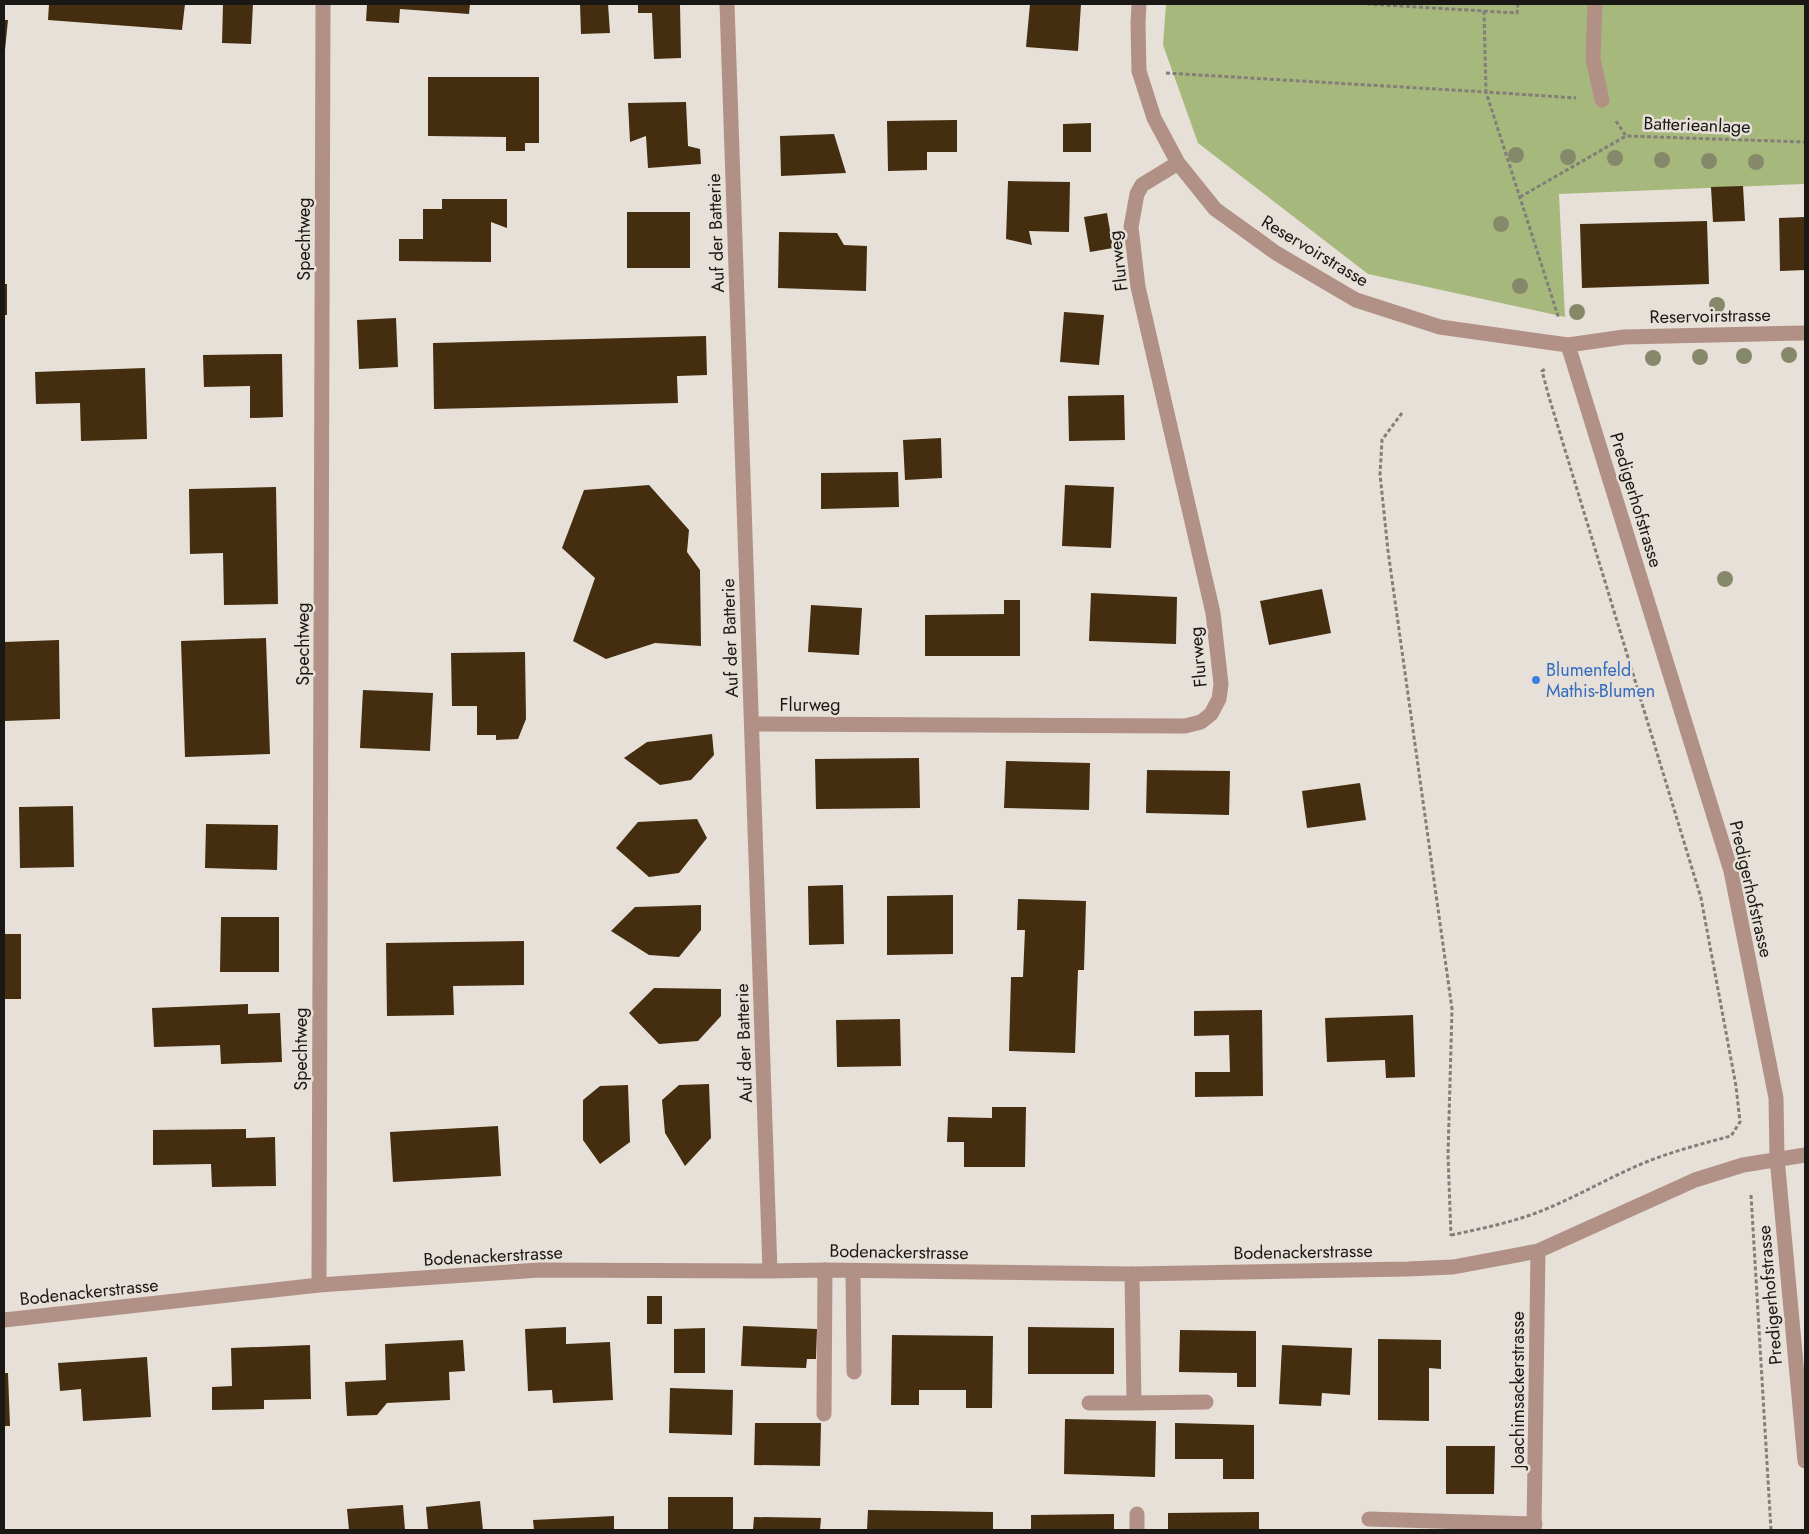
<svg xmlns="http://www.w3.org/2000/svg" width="1809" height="1534" viewBox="0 0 1809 1534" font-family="Jost,sans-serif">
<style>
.green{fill:#a6b87c}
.building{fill:#452d0f}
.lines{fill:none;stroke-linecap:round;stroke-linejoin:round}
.path{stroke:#837e79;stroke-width:3;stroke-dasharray:4 2.5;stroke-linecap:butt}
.lane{stroke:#b19186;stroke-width:15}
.street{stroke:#b19186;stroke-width:15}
.tree{fill:#85896a}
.shop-dot{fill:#3f7fe0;stroke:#e7e0d9;stroke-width:2}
.labels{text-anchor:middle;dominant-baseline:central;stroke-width:5;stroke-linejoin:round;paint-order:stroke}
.street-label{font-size:18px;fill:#1a1815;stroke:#e7e0d9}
.shop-label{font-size:18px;fill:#366cbe;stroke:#e7e0d9;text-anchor:start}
</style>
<rect width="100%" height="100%" fill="#e7e0d9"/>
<!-- green -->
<path class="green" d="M1166,4H1805V184L1559,194L1565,317L1368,274L1198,143L1163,45Z"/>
<!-- building -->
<path class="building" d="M49,4H185L182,30L48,20Z
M223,4H253L251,44L222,43Z
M367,4H470L469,14L400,9L399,23L366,21Z
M580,4H608L610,33L581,34Z
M638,4H680L681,58L654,59L652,13H638Z
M1030,4H1081L1078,51L1026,47Z
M4,20H8L5,50H4Z
M428,77H539V143H525V151H506V137L428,136Z
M686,102L688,146L700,149L701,164L648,168L646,136L630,142L628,103Z
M957,120V152H927V170L888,171L887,121Z
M1091,123V152H1063V124Z
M834,134L846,173L781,176L780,136Z
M1008,181L1070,182L1069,232L1029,231L1032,245L1006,239Z
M1743,186L1745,221L1713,222L1711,187Z
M442,199H507V228L491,222V262L399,261V239H423V209H442Z
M627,212H690V268H627Z
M1107,213L1113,248L1090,252L1084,217Z
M1805,217V270L1780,271L1779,218Z
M1707,221L1709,284L1582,288L1580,224Z
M779,232L837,233L844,245L867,246L866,291L778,288Z
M4,284H7V315H4Z
M1064,312L1104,315L1099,365L1060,362Z
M396,318L398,367L359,369L357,320Z
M706,336L707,375L677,376L678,403L434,409L433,343Z
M282,354L283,417L250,418V386L204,387L203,355Z
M145,368L147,439L81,441L80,403L36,404L35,372Z
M1124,395L1125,440L1069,441L1068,396Z
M941,438L942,478L905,480L903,440Z
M898,472L899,507L821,509V473Z
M649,485L689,530L687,552L700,570L701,646L655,643L606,659L573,641L595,578L562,548L584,490Z
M1065,485L1114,487L1111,548L1062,546Z
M276,487L278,604L224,605L223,553L190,554L189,489Z
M1322,589L1331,633L1269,645L1260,601Z
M1091,593L1177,597L1176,644L1089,641Z
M1004,600H1020V656H925V615L1004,614Z
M811,605L862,608L859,655L808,652Z
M266,638L270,754L185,757L181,641Z
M59,640L60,719L4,721V642Z
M525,652L526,719L518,739L496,740V735H477V706H452L451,653Z
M363,690L433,693L430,751L360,748Z
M712,734L714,755L691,780L660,785L624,758L647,742Z
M919,758L920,808L816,809L815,759Z
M1006,761L1090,763L1089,810L1004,808Z
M1147,770L1230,771L1229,815L1146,813Z
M1360,783L1366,820L1307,828L1302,791Z
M73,806L74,867L20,868L19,807Z
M697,819L707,838L679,873L649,877L616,848L638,822Z
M206,824L278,825L277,870L205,868Z
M843,885L844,944L809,945L808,886Z
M953,895V954L887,955V896Z
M1018,899L1086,901L1084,970H1078L1075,1053L1009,1051L1011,977H1023L1025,930H1017Z
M701,905V930L679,957L649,955L611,931L635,907Z
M221,917H279V972H220Z
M4,934H21V999H4Z
M524,941V985L453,986L454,1015L387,1016L386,943Z
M654,988L721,989V1016L698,1041L659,1044L629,1013Z
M248,1004V1014L280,1013L282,1062L221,1064L220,1045L154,1047L152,1008Z
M1262,1010L1263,1096L1195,1097V1072H1230L1229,1035L1194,1036V1011Z
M1413,1015L1415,1077L1386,1078L1385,1060L1327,1062L1325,1018Z
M900,1019L901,1066L837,1067L836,1020Z
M709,1084L711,1138L685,1166L665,1133L662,1100L679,1085Z
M628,1085L630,1142L600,1164L583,1140V1100L600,1086Z
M992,1107H1026L1025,1167H964V1142H947L948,1117L992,1118Z
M498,1126L501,1176L393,1182L390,1132Z
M246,1129V1138L275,1137L276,1186L212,1187L211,1164L153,1165V1130Z
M647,1296H662V1324H647Z
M743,1326L817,1329L816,1359H807L806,1368L741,1366Z
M566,1327V1344L610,1342L613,1400L553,1403L552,1390L528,1391L525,1329Z
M1028,1327L1114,1328V1374H1028Z
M705,1328V1373H674V1329Z
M1180,1330L1256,1331V1387H1237V1373L1179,1372Z
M892,1335L993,1336L992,1408H966V1390H919V1405H891Z
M1378,1339L1441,1340V1369L1429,1368V1421L1378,1420Z
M463,1340L465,1371L449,1372L450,1400L387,1403L377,1415L347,1416L345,1382L386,1380L385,1344Z
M310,1345L311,1399L264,1400V1409L212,1410V1387L232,1386L231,1348Z
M1282,1345L1352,1348L1350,1395L1322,1393L1321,1406L1279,1404Z
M147,1357L151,1417L83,1421L81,1389L60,1391L58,1363Z
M4,1373H8L10,1426H4Z
M670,1388L733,1390L732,1435L669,1433Z
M1065,1419L1156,1421L1155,1477L1064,1474Z
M755,1423H821L820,1466L754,1465Z
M1175,1423L1254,1425V1479H1223V1459H1175Z
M1446,1446H1495L1494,1494H1446Z
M668,1497H733V1530H668Z
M480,1501L483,1530H428L426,1507Z
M403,1505L405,1530H349L347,1509Z
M868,1510L993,1512V1530H867Z
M1259,1512V1530H1168V1513Z
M1114,1514V1530H1031V1515Z
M614,1516V1530H534L533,1520Z
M754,1517L821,1518L820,1530H753Z"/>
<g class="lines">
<!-- path -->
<path class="path" d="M1367,4L1517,13L1518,4
M1484,11L1486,92L1576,98
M1166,73L1486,92L1559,319
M1616,121L1626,136L1805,142
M1520,197L1626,136
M1402,413L1382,440L1380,474L1388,551L1452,1009L1448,1155L1451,1236
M1751,1195L1771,1530
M1451,1235C1480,1229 1509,1223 1536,1213C1568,1201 1599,1183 1630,1169C1662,1154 1697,1145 1731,1136L1740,1122L1736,1086L1701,898L1549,397L1542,371L1545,369"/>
<!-- lane -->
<path class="lane" d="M1595,4L1593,59L1602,100
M853,1271L854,1372
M1089,1403H1134L1132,1274
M1134,1403L1206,1402
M824,1414L825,1270
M1369,1519L1535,1524
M1137,1530V1514"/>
<!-- street -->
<path class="street" d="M727,4L770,1271
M1139,4L1138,24L1139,71L1154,118L1178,163L1215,209L1276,253L1356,300L1440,327L1568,345L1624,337L1805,333
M1568,345L1731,871L1776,1098L1777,1158L1805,1461
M752,724L1185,726L1201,722L1211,714L1219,699L1221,684L1213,613L1138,287L1131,227L1137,194L1142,185L1178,163
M319,1285L323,4
M4,1320L319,1285L539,1270L770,1271L825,1270L1132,1274L1407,1269L1453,1267L1538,1251L1695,1180L1743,1165L1805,1155
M1534,1530L1538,1251"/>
</g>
<!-- trees -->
<g class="tree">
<circle cx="1516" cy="155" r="8"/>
<circle cx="1568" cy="157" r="8"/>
<circle cx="1615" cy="158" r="8"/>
<circle cx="1662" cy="160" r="8"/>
<circle cx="1709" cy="161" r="8"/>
<circle cx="1756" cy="162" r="8"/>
<circle cx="1501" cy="224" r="8"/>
<circle cx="1520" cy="286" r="8"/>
<circle cx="1717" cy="305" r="8"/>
<circle cx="1577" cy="312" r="8"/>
<circle cx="1789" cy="355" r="8"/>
<circle cx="1744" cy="356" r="8"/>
<circle cx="1700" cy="357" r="8"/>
<circle cx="1653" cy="358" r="8"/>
<circle cx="1725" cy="579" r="8"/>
</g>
<!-- markers -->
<circle class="shop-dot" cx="1536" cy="680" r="5"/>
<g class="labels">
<!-- street labels -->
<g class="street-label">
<text transform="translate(1697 125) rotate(2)">Batterieanlage</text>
<text transform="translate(716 233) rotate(-92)">Auf der Batterie</text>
<text transform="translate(304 239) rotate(-90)">Spechtweg</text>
<text transform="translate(1315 251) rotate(31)">Reservoirstrasse</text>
<text transform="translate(1118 261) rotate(-97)">Flurweg</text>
<text transform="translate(1710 316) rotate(-1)">Reservoirstrasse</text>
<text transform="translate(1636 500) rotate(73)">Predigerhofstrasse</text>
<text transform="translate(730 638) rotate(-92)">Auf der Batterie</text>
<text transform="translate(303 644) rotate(-90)">Spechtweg</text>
<text transform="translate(1198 657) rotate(-95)">Flurweg</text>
<text x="810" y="705">Flurweg</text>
<text transform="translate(1751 889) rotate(77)">Predigerhofstrasse</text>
<text transform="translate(744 1043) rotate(-92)">Auf der Batterie</text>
<text transform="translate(301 1049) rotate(-90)">Spechtweg</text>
<text transform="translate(899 1252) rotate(1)">Bodenackerstrasse</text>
<text transform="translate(1303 1252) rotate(-1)">Bodenackerstrasse</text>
<text transform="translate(493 1256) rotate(-3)">Bodenackerstrasse</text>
<text transform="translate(89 1292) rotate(-6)">Bodenackerstrasse</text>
<text transform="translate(1770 1295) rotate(-95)">Predigerhofstrasse</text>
<text transform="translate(1518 1390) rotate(-90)">Joachimsackerstrasse</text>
</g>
<!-- shop labels -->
<g class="shop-label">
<text x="1546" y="670">Blumenfeld<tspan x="1546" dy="21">Mathis-Blumen</tspan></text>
</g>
</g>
<!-- border -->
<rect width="1809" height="1534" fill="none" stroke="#1a1815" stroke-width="10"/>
</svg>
